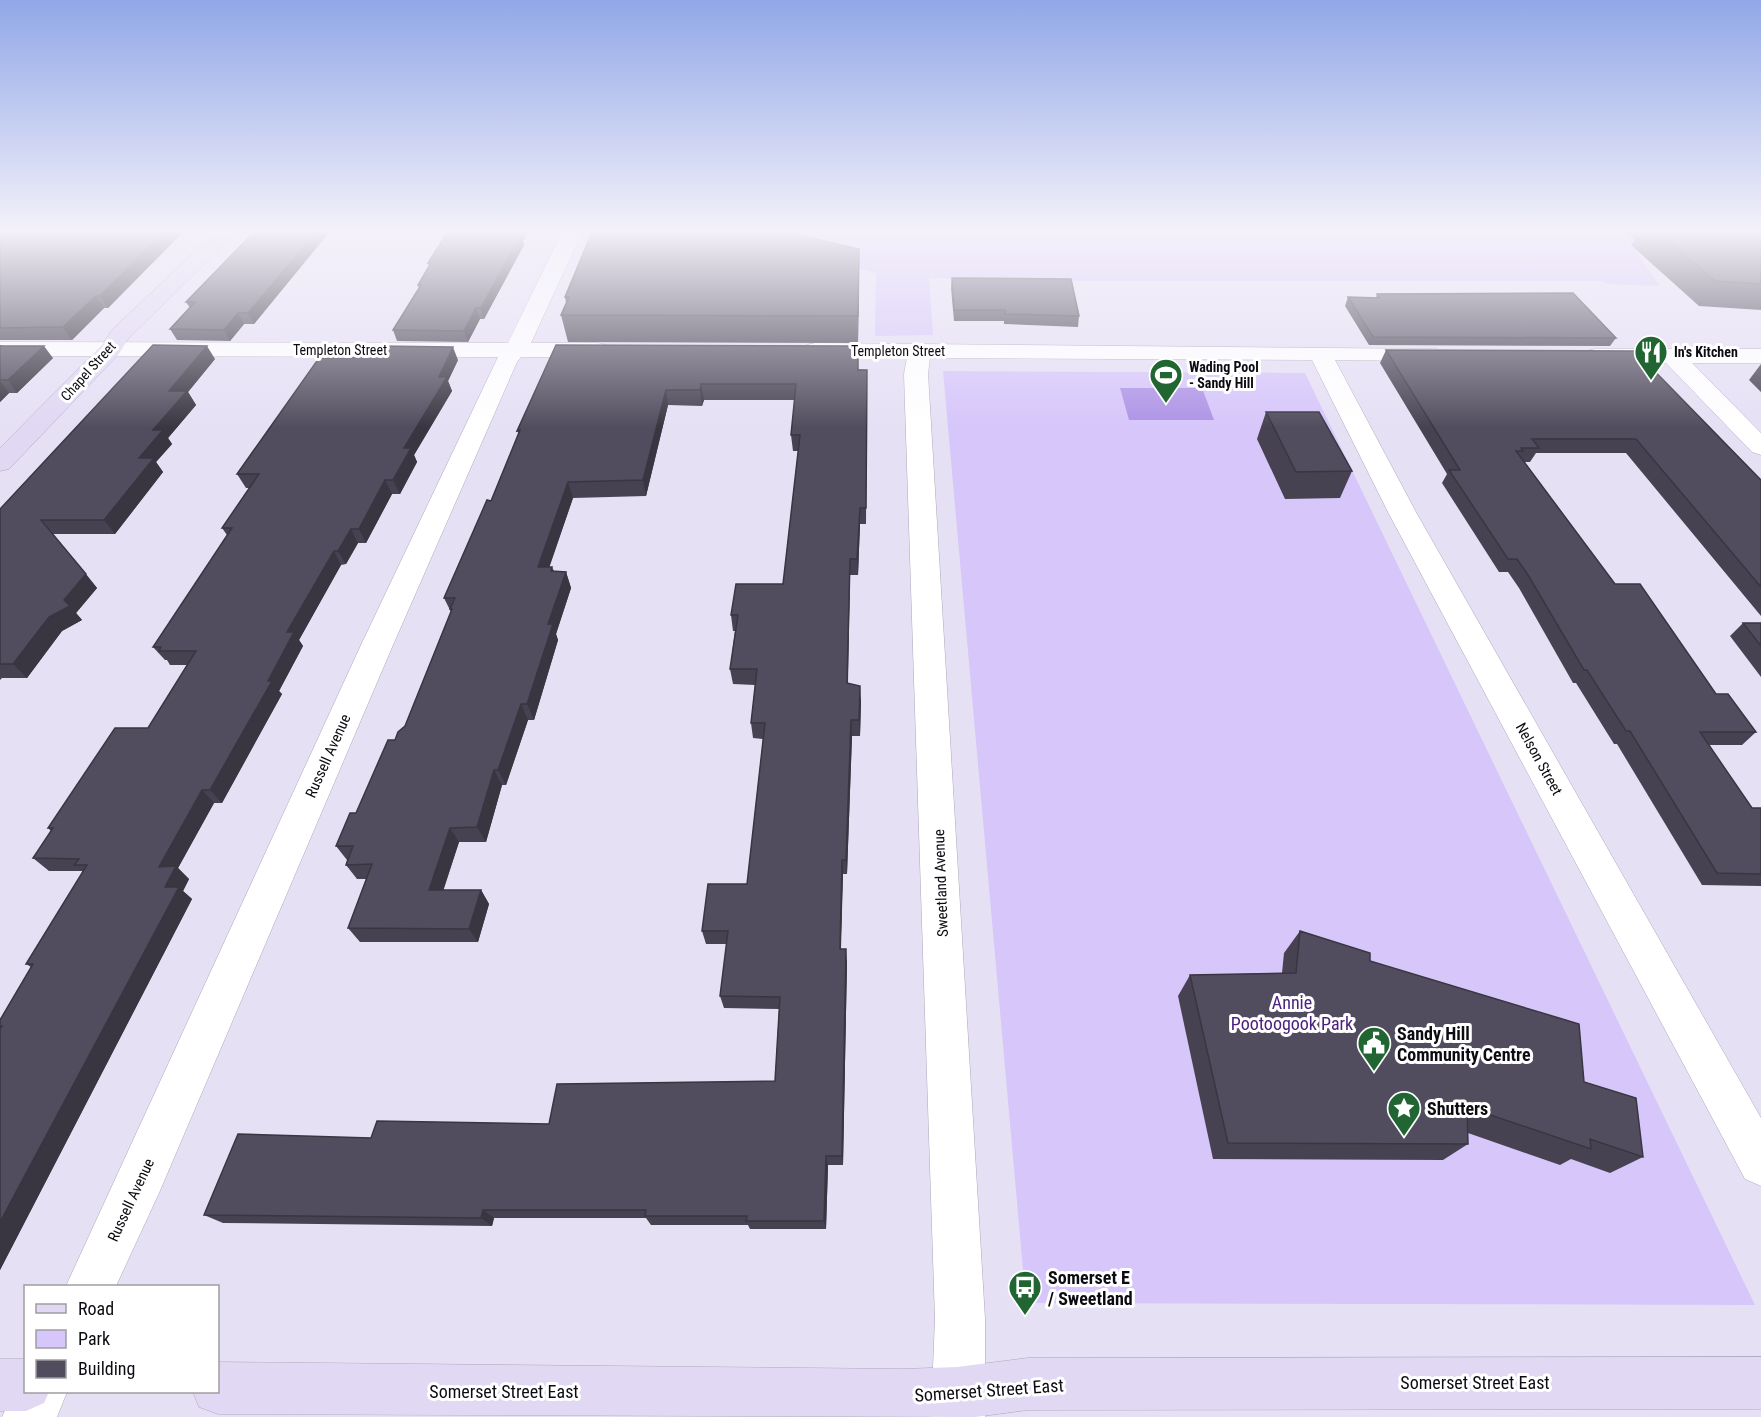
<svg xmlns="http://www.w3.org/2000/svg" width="1761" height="1417" viewBox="0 0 1761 1417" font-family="'Roboto Condensed',sans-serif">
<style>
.green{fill:#d6c6fa}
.water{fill:#ae93e6}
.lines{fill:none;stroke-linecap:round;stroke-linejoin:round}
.street-casing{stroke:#aca7ba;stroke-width:1}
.secondary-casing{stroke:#aca7ba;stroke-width:1}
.street{fill:#fff;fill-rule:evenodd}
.secondary{fill:#e1d8f4;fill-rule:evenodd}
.wall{fill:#474251}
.shaded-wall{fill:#393642}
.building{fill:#524d5e;stroke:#393642;stroke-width:1.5}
.labels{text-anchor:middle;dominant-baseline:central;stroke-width:6;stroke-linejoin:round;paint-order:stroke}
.far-street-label{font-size:14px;fill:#0d0b12;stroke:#fff}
.far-poi-label{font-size:14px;font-weight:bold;fill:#0d0b12;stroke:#fff;text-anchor:start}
.street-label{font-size:15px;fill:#0d0b12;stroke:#fff}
.near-park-label{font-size:18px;fill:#4a2080;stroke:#fff}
.near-poi-label{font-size:18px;font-weight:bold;fill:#0d0b12;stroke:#fff;text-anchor:start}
.near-street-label{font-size:18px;fill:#0d0b12;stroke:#fff}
</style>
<rect width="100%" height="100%" fill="#e6e0f5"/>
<!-- green -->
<path class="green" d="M787,230H1624L1640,245H1632L1660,286L1607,284L1602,281H1095L929,278L933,335L875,336L876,273L782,249Z
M943,371L1305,373L1755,1305L1026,1303Z"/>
<!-- water -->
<path class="water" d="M1120,388H1202L1214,420H1129Z"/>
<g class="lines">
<defs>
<path id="street" d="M563,230H583L531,343H598L606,345L609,350L606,355L598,357H521L517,362L393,645L159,1193L116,1286H66L361,645L498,357L0,356V342L508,343Z
M815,343L1437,349L1440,354L1437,359L1429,361L1335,360L1417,514L1761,1118V1186L1745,1179L1389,514L1312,360L930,358L928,374L985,1319V1417H931L935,1319L904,374L907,357L807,355L804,350L807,345Z
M1595,349H1761V363H1692L1761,433V455L1752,452L1666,363L1587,361L1584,356L1587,351Z
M26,1372V1392H67L57,1417H2L22,1373Z"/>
<path id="secondary" d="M218,230H239L128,339L118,355L9,469L0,471V448L102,345L112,330Z
M1761,1357V1409L1028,1410L975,1417L218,1414L199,1407L193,1392H218V1362L903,1369L957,1367L1028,1358Z
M0,1359H26V1392H49L44,1403L26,1411H0Z"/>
</defs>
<!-- street casing -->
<use href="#street" class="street-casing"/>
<!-- secondary casing -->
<use href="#secondary" class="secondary-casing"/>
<!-- street -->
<use href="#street" class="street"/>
<!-- secondary -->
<use href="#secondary" class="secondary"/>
</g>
<!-- wall -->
<path class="wall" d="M0,230H185L108,308H104L72,340H0Z
M256,230H331L254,324H244L230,341L177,340L170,329L190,308L186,302Z
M449,230H529L523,241L524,245L484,319H480L468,342L397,341L393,330L419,288L418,285L429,266L428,263Z
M593,230H733V233L793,234L859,275L858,343L568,342L561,315L566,303L565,297Z
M1624,230H1761V310L1699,306L1631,245L1635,240Z
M952,278L1079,316L1078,327L1004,324V321H954L951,288Z
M1377,294L1616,338L1610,346L1369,345L1345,306L1348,297L1376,298Z
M0,345L53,358L17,393H9L0,402Z
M556,345L867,370L866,524H860L858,575H850L848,683L861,701L860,736H852L847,874H843L841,949L847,962L843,1165H828L826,1229H750L748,1225H651L646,1218H494L492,1226L223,1223L204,1215L371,1138L549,1124L775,1081L779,1009L724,1008L720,996L727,944H706L702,931L747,884L763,739L753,738L751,723L755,685L733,684L730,669L735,631H733L731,615L783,584L798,451H793L791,435L795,400H704L702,406L668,405L646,496L573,498L549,567H552L554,571L566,572L571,588L556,634L558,640L534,720H528L506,785H502L486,842H459L443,890H481L489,904L478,942H360L348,928L366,879H357L346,865L347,860L336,846L356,813L395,740L405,726L451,612L444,598L491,501L519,434L517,431Z
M1386,350L1761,480V616L1626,453H1536L1530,462H1524L1615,584L1716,694L1756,732L1742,745H1709L1752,808H1761V886L1702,885L1617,744H1614L1576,683H1573L1519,588L1508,572H1499L1442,483L1447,474L1380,363Z
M215,359L188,392L196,405L168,438L172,444L156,462L163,472L115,534H52L97,588L76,613L82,620L62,631L27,678H2L0,680V509Z
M458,360L448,381L452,391L414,455L417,462L400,494H392L366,543H358L346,564L341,565L299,640L303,646L279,691L282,694L222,803H214L178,868L189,879L183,891L192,899L0,1270V1020L31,967L26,964L83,872L82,871H49L33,858L51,831L48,828L148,728L188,665H170L167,660H165L153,647L227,535L222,528L249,488H246L237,474Z
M1761,364V392L1749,380Z
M1266,412L1352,471L1340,498L1285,499L1257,439Z
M1743,623H1761V677L1730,636Z
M1300,931L1370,961L1584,1082L1643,1157L1610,1173L1571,1159L1560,1165L1468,1133V1144L1443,1160L1213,1159L1178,996L1190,975L1282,973L1284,953Z"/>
<!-- shaded-wall -->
<path class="shaded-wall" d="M166,230H185L108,308L100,296Z
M318,230H331L254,324L248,313Z
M520,230H529L523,241L524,245L484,319L481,308Z
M725,230H733L727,259L724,233Z
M859,249V275L858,343V316Z
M96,296L104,308L72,340L63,327Z
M476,308L480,319L468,342L464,331Z
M238,313L244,324L230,341L224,330Z
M44,346L53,358L17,393L8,380Z
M207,346L215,359L188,392L196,405L168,438L172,444L156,462L163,472L115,534L104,520L153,430L169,391Z
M453,347L458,360L448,381L452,391L414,455L417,462L400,494L393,480L404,448Z
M0,381L9,393L0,402Z
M701,384L704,400L702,406L700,390Z
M666,390L668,405L646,496L643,480Z
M385,480L392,494L366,543L359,529Z
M568,482L573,498L544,583L538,567Z
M860,508V524L858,575L857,559Z
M351,529L358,543L346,564L338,551Z
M334,551L341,565L299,640L303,646L279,691L282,694L222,803L210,790L268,681L287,632Z
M850,559V575L847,699V683Z
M566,572L571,588L556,634L558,640L534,720L527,704L548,624Z
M86,574L97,588L76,613L82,620L62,631L27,678L13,664L49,617Z
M860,686L861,701L860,736L859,720Z
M521,704L528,720L506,785L498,770Z
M851,720L852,736L847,874L846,860Z
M494,770L502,785L486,842L477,827Z
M202,790L214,803L178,868L189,879L183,891L192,899L0,1270V1222L165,887L159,867Z
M450,828L459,842L439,904L429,890Z
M842,860L843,874L840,962V949Z
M481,890L489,904L478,942L469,929Z
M846,949L847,962L843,1165L842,1156Z
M826,1156L828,1165L826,1229L824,1221Z
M483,1210L494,1218L492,1226L481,1218Z"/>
<!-- building -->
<path class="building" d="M0,230H166L100,296H96L63,327L0,328Z
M256,230H318L248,313H238L224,330L170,329L195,302H186Z
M449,230H520L517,234H521L481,308H476L464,331L393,330L421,285H418L431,263H428Z
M593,230H725L724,233L792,232L793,234L859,249L858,316L561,315L569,297H565Z
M1656,230H1761V284L1715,281Z
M952,278L1071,279L1079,316L1005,314V310H954Z
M1573,293L1616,338L1373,337L1348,297L1379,298L1377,294Z
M153,345L207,346L169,391H187L153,430H163L139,458H154L104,520H41L86,574L64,600L70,606L49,617L13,664H0V509Z
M556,345L858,346V370H867L866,508H860L857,559H850L847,683L860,686L859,720H851L846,860H842L840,949H846L842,1156H826L824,1221H746L747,1216H645L646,1210H483L481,1218L204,1215L238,1134L371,1138L377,1121L549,1124L557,1084L775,1081L780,997L720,996L728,931H702L708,884H747L765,723H751L757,669H730L738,615H731L736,584H783L800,435H791L796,384H701L700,390H666L643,480L568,482L538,567H552L551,571L566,572L548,624H553L527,704H521L498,770H494L477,827L450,828L429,890H481L469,929L348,928L372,864L346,865L353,846H336L350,813H356L388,740H395L398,732L405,726L452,609H450L455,598H444L487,500L491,501L520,430L517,431Z
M0,346H44L8,380H0Z
M381,346L453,347L439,377H447L404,448H411L393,480H385L359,529H351L338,551H334L287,632H294L268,681H272L210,790H202L159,867L176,866L165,887H179L0,1222V1029L2,1026H0V1020L33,964H26L87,865H74L79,859L33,858L53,828H48L115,728H148L196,651H159L161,647H153L232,528H222L259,474H237L319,358L374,357Z
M1386,350L1635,351L1761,480V587L1636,439H1532L1539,448H1521L1523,451H1516L1615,584H1640L1716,694H1728L1756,732H1700L1752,808H1761V874L1717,873L1630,731H1626L1587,670H1584L1528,575L1517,559H1508L1449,470H1460Z
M1266,412H1319L1352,471L1296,472Z
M1743,623H1761V646Z
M1300,931L1370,953V961L1579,1024L1584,1082L1636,1098L1643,1157L1590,1139L1591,1149L1467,1107L1468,1144L1228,1143L1190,975L1296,973Z"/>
<!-- sky -->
<linearGradient id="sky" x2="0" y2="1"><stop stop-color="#91a7e7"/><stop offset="0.54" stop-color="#f4f1fa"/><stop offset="1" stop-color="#f4f1fa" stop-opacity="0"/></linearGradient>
<rect width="1761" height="428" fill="url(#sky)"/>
<!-- icons -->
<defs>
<symbol id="restaurant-pin" viewBox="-11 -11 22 30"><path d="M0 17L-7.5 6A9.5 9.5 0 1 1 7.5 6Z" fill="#216632" stroke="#fff"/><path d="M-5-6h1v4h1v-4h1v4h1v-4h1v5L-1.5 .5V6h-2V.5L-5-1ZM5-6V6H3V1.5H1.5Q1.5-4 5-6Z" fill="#fff"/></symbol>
<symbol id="stadium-pin" viewBox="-11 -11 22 30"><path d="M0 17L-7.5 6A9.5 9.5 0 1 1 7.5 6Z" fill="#216632" stroke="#fff"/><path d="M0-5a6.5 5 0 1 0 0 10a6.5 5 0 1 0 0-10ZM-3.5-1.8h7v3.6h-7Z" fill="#fff"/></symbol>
<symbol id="civic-pin" viewBox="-11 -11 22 30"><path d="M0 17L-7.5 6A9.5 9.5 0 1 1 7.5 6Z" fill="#216632" stroke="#fff"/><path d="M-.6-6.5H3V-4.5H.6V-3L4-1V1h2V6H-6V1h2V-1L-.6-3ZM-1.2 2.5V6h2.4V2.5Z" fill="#fff"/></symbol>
<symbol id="sight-pin" viewBox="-11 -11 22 30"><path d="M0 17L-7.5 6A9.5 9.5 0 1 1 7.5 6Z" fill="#216632" stroke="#fff"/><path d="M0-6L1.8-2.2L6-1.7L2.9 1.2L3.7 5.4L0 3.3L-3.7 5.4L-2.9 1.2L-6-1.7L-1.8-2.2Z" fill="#fff"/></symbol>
<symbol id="bus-pin" viewBox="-11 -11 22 30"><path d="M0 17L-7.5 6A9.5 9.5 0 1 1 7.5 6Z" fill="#216632" stroke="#fff"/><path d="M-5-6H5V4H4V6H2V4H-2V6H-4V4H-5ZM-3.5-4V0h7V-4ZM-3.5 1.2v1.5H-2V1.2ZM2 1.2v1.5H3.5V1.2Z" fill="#fff"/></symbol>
</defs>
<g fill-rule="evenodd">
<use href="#restaurant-pin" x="1632" y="333" width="38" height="52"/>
<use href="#stadium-pin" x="1147" y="356" width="38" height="52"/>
<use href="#civic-pin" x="1355" y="1024" width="38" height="52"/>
<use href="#sight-pin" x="1385" y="1089" width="38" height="52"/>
<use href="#bus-pin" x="1006" y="1268" width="38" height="52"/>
</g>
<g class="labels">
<!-- far-street labels -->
<g class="far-street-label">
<text x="340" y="350">Templeton Street</text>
<text x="898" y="351">Templeton Street</text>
<text transform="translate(88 371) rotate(-48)">Chapel Street</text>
</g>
<!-- far-poi labels -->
<g class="far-poi-label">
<text x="1674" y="352">In's Kitchen</text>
<text x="1189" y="367">Wading Pool<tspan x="1189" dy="16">- Sandy Hill</tspan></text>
</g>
<!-- street labels -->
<g class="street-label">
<text transform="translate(328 756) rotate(-66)">Russell Avenue</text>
<text transform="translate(1539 759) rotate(61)">Nelson Street</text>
<text transform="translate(941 883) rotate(-92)">Sweetland Avenue</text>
<text transform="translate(131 1200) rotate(-65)">Russell Avenue</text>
</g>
<!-- near-park labels -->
<g class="near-park-label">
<text x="1292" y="1002">Annie<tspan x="1292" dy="21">Pootoogook Park</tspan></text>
</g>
<!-- near-poi labels -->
<g class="near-poi-label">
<text x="1397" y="1033">Sandy Hill<tspan x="1397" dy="21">Community Centre</tspan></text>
<text x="1427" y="1108">Shutters</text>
<text x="1048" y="1277">Somerset E<tspan x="1048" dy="21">/ Sweetland</tspan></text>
</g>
<!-- near-street labels -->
<g class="near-street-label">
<text x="1475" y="1382">Somerset Street East</text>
<text transform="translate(989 1390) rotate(-4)">Somerset Street East</text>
<text x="504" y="1391">Somerset Street East</text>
</g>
</g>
<!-- legend -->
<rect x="24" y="1285" width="195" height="108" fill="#ffffff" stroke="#9e9da0" stroke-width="1.5"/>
<rect x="36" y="1304" width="30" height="9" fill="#e1d8f4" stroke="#9e9da0" stroke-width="1.5"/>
<text x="78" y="1315" font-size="18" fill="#0d0b12">Road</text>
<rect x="36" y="1330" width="30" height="18" fill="#d6c6fa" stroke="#9e9da0" stroke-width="1.5"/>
<text x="78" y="1345" font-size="18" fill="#0d0b12">Park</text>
<rect x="36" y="1360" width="30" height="18" fill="#524d5e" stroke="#9e9da0" stroke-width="1.5"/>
<text x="78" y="1375" font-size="18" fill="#0d0b12">Building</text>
</svg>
